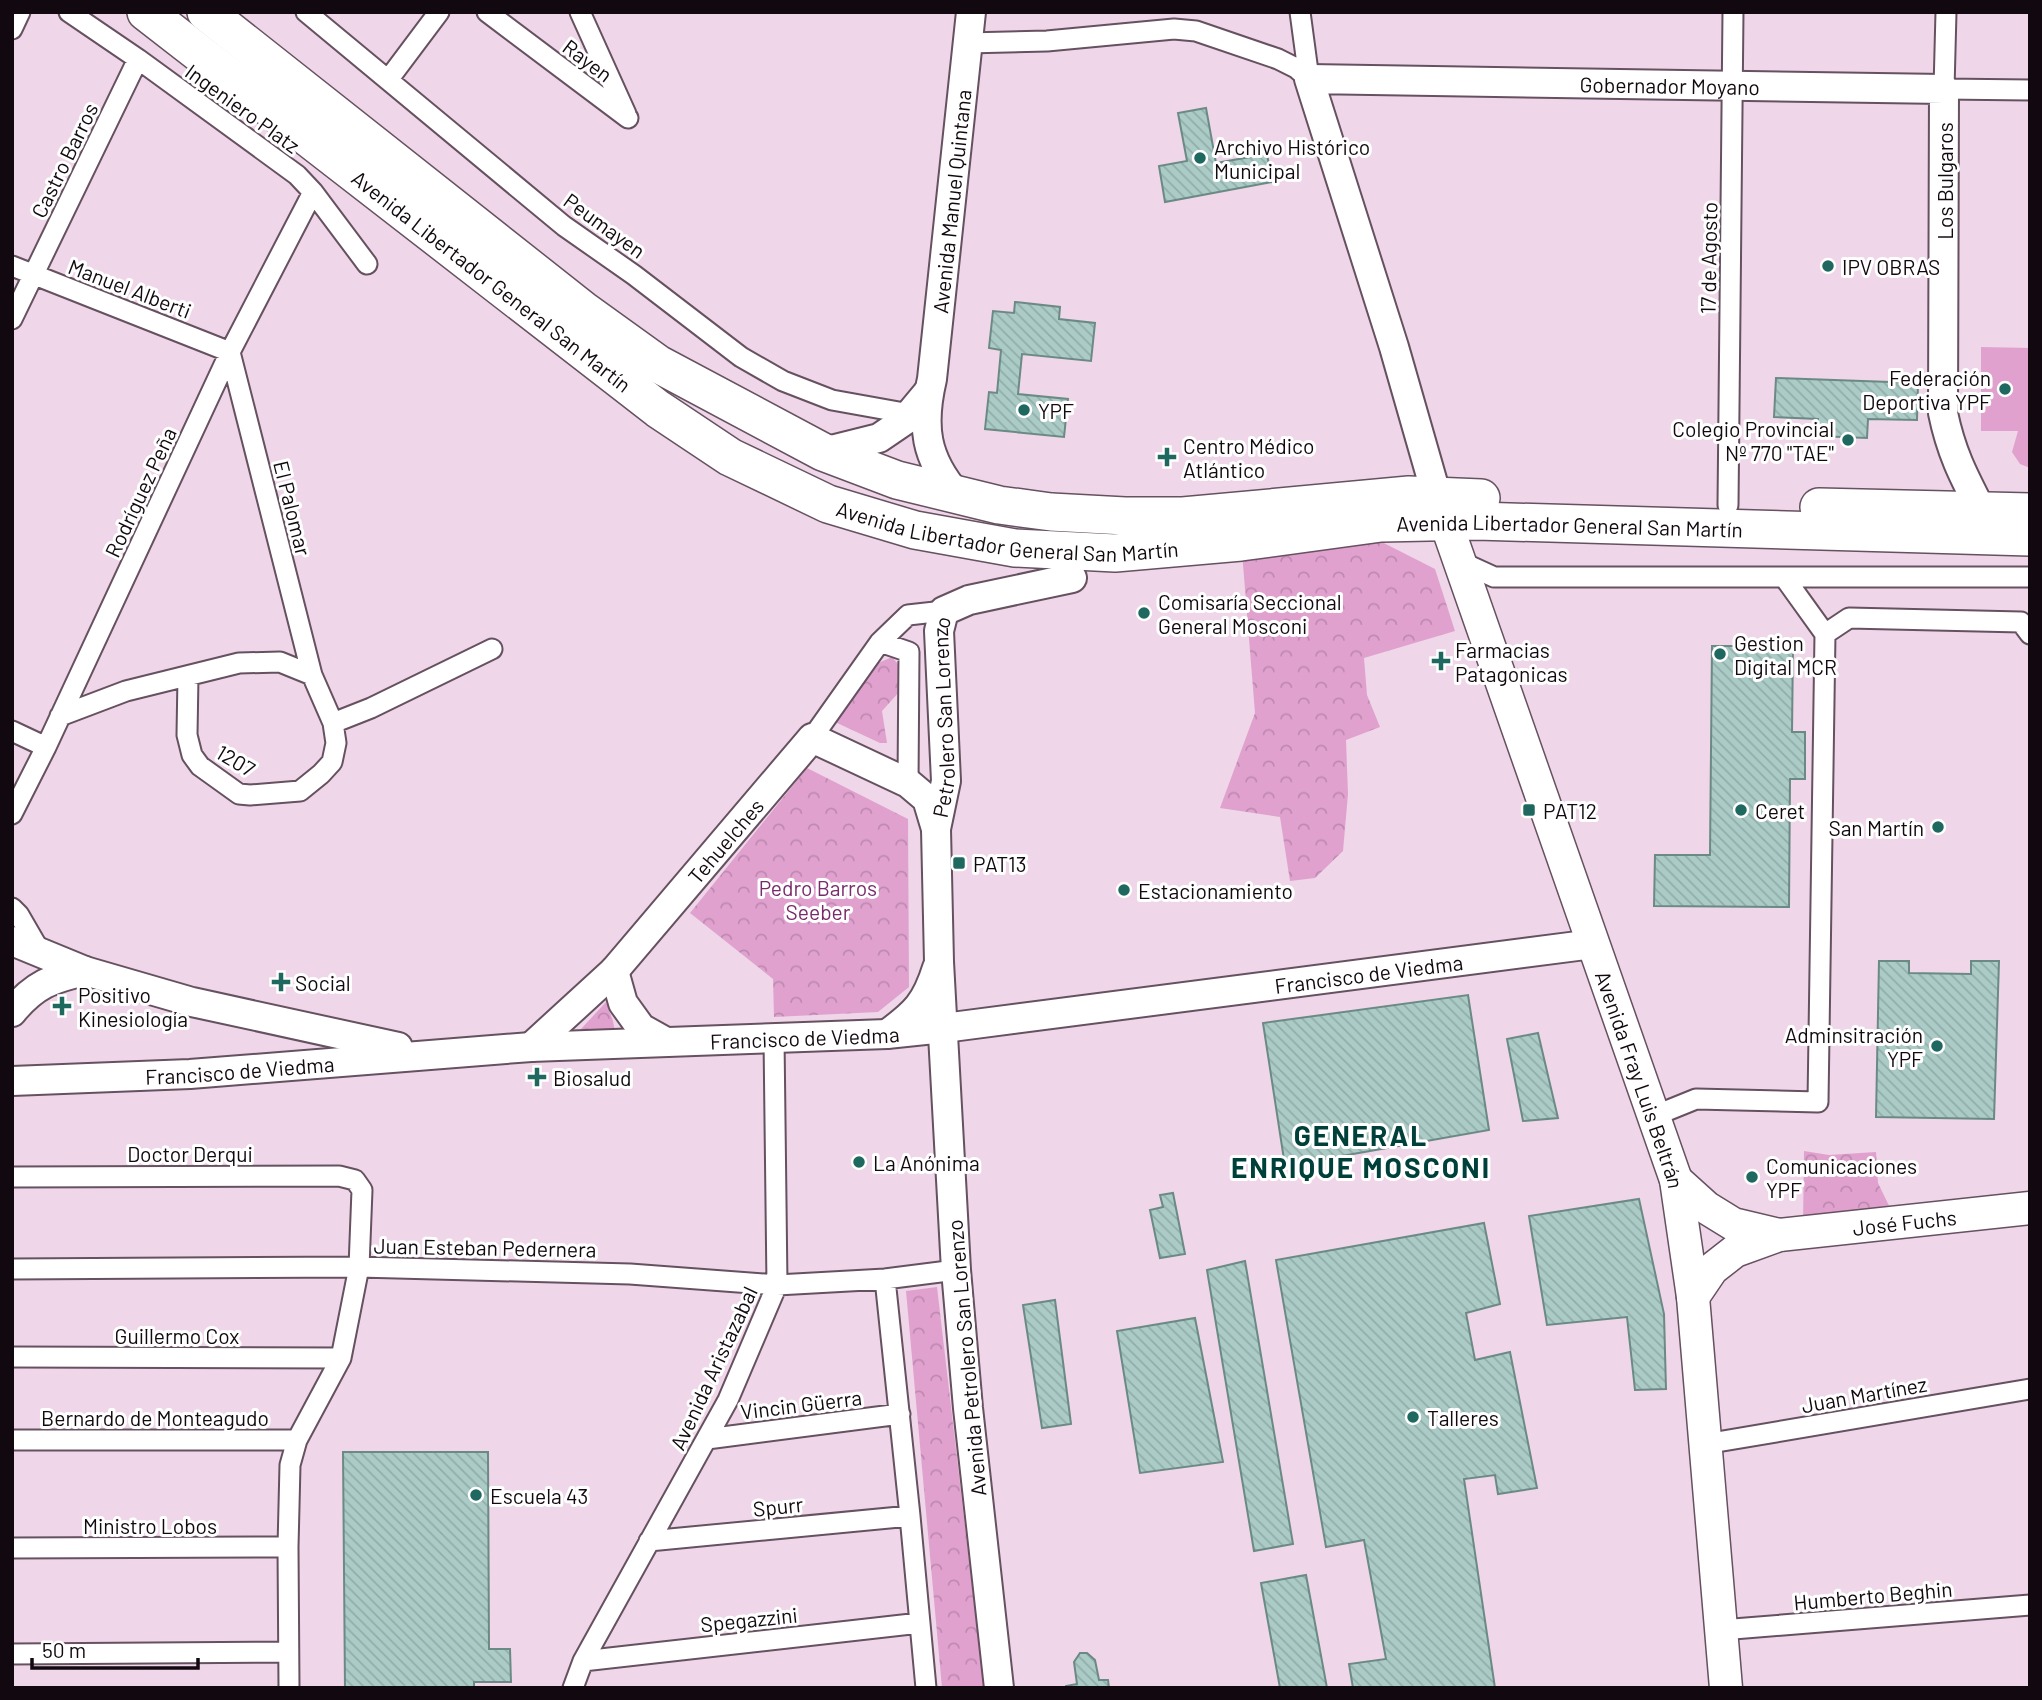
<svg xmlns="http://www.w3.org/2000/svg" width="2042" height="1700" viewBox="0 0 2042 1700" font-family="Barlow,sans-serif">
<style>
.green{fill:#e0a1cf}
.park{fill:url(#park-crowns)}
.building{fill:url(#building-back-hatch);stroke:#6b8a85;stroke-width:2}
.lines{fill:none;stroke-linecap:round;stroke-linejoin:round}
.street-casing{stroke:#665160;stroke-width:23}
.secondary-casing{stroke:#665160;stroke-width:32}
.primary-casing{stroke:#665160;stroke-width:35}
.highway-casing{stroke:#665160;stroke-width:40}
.street{stroke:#fff;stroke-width:19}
.secondary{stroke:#fff;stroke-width:28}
.primary{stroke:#fff;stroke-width:32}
.highway{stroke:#fff;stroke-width:37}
.poi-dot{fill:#1e6860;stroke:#fff;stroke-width:2.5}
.labels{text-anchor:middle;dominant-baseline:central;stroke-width:6;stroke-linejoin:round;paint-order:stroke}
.street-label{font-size:21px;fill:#11090f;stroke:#fff}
.poi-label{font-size:21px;fill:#11090f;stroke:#fff;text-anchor:start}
.park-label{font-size:21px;fill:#792a6a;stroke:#fff}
.district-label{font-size:28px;font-weight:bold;letter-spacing:2px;fill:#00403a;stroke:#fff}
</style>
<defs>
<pattern id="park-crowns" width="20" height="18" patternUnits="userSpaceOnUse" patternTransform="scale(1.75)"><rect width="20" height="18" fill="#e0a1cf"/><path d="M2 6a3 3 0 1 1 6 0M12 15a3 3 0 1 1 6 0" fill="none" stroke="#bf89b1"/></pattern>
<pattern id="building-back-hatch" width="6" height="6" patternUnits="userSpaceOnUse" patternTransform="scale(1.75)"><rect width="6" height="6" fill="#abcbc6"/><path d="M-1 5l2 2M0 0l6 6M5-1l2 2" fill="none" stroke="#92ada9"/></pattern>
</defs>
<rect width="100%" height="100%" fill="#efd6e8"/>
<!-- green -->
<path class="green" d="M1981,347L2030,348V468L2020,464L2012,452L2018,431H1981Z"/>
<!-- park -->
<path class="park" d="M1368,535L1435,569L1455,631L1364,658L1367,695L1380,727L1346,740L1348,794L1343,851L1315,878L1290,881L1280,817L1220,808L1255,713L1242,552Z
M892,657L903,670L900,691L882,711L887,743H880L835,722L848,699L876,664Z
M807,768L908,819L909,987L878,1012L774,1017L773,979L690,913Z
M606,1002L613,1021L618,1048L554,1049L581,1029Z
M1804,1151L1829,1155L1876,1152L1878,1183L1893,1214L1803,1224Z
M937,1287L984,1688H942L906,1291Z"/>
<!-- building -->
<path class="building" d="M1206,108L1216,163L1267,154L1272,182L1165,202L1159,166L1187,161L1178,113Z
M1015,302L1060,307L1059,319L1095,323L1091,361L1022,354L1018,394L1068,399L1064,437L985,429L989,392L997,393L1001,350L989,348L993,311L1014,313Z
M1776,378L1918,383L1917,420L1868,419L1867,438L1818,436V419L1774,417Z
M1712,646H1793L1792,732H1805V779H1790L1789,907L1654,906L1655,855H1710Z
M1879,961H1909V973L1971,974V961H1999L1994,1119L1876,1117Z
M1468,995L1489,1130L1285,1166L1263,1023Z
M1538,1033L1558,1118L1523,1121L1507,1039Z
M1173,1193L1185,1254L1160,1258L1150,1210L1163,1207L1160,1195Z
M1639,1199L1664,1314L1666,1389L1635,1390L1627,1317L1547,1325L1529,1216Z
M1484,1223L1500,1304L1466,1313L1475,1360L1510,1352L1537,1488L1498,1494L1495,1475L1464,1479L1495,1688H1353L1349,1664L1386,1659L1364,1540L1326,1547L1276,1260Z
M1245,1261L1293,1544L1254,1551L1207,1270Z
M1055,1300L1071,1424L1042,1428L1023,1305Z
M1195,1318L1223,1462L1140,1473L1117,1331Z
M343,1452H488L489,1649H510L511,1682H474V1688H345Z
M1306,1575L1327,1688H1280L1261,1583Z
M1080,1653H1087L1095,1660L1099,1680H1108L1109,1688H1066V1686L1077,1684L1074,1662Z"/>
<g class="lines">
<defs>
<path id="street" d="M69,12L138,59L297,175L313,192L367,264
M306,12L564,226L634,275L741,357L783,381L832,400L910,414
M487,12L628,118
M580,12L626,114
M1300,12L1309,79
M1946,12L1944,89L2030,90
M12,29L20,12
M967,43L1047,41L1174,29L1196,31L1278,59L1296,68L1309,79
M388,80L439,12
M12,266L230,352
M12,319L138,59
M230,352L312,675L333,723L371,708L492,649
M1728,505L1733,12
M1459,561L1494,577H2030
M1825,634L1849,618L2021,622L2030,634
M880,642L909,652L908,783
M188,676L187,735L192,755L200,766L239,794L250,795L300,791L321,774L332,762L336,743L333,723
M60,716L126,691L239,663L280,662L312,675
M12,731L46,747
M812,738L880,642L908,615L944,611
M12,814L46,747L230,352L313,192
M12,908L19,915L41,953
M1654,1116L1696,1099L1818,1102L1825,634L1784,577
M12,1177L339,1176L355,1180L362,1190L359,1267L341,1358L297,1440L290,1465L288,1547L289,1688
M12,1269L359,1267L630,1274L777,1285L885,1279L956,1270
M885,1279L910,1516L926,1688
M12,1357L341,1358
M707,1439L900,1414
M12,1440H297
M1705,1444L2030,1389
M649,1541L910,1516
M12,1548L288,1547
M1721,1630L2030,1605
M12,1654L288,1652
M583,1661L920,1623
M573,1688L583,1661L728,1400L777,1285L774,1038"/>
<g id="secondary">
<path d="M823,452L879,438L904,421L929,391"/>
<path id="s1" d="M957,495C925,458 921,426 932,379L971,12"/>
<path id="s2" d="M1437,497L1394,347L1309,79L1944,89L1943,413C1951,452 1963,475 1981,510"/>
<path d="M12,941L85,971L192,1002L398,1047"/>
<path d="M614,971L623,1003L641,1028L666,1042"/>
<path d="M12,1012C35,984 51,979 85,971"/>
<path d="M887,1034C916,1013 926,1003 937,968"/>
<path id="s3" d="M531,1047L614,971L812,738L908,783L927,799L936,829"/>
<path id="s4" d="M12,1081L190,1074L531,1047L887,1034L944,1028L1593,944"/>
<path id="s5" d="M999,1688L968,1408L956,1270L939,962L936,829L946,781L939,631L944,611L969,600L1072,578"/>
</g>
<g id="primary">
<path id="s6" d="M1438,500L1676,1180L1693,1297L1726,1688"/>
<path d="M1676,1180L1707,1208L1733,1224L1779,1235"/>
<path id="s7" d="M1693,1297L1712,1269L1735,1251L1779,1235L2030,1208"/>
</g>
<g id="highway">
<path id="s8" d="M146,12L658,409L730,457L828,504L915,530L1015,548L1115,553L1241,542L1381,523L1477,521L2030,537"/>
<path d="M206,12L583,310L658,364L823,452L897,480L999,505L1051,512L1125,516H1183L1409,495L1481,498"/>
<path d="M1819,507L2030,512"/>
</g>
</defs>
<!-- street casing -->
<use href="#street" class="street-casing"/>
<!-- secondary casing -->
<use href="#secondary" class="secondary-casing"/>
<!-- primary casing -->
<use href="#primary" class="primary-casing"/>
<!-- highway casing -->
<use href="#highway" class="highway-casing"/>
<!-- street -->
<use href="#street" class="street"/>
<!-- secondary -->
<use href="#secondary" class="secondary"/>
<!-- primary -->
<use href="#primary" class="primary"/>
<!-- highway -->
<use href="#highway" class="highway"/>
</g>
<!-- markers -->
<g class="poi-dot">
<circle cx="1200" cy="158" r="7"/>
<circle cx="1828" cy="266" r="7"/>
<circle cx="2005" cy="389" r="7"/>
<circle cx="1024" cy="410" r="7"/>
<circle cx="1848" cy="440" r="7"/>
<path d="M1163.5 446.5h7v7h7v7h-7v7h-7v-7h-7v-7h7z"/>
<circle cx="1144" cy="613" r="7"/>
<circle cx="1720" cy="654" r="7"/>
<path d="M1437.5 650.5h7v7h7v7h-7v7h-7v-7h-7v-7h7z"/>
<rect x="1522" y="803" width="14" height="14" rx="3.5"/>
<circle cx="1741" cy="810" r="7"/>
<circle cx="1938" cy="827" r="7"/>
<rect x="952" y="856" width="14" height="14" rx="3.5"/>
<circle cx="1124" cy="890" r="7"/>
<path d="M277.5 971.5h7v7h7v7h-7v7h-7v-7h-7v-7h7z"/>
<path d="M58.5 995.5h7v7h7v7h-7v7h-7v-7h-7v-7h7z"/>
<circle cx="1937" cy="1046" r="7"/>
<path d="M533.5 1066.5h7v7h7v7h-7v7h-7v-7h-7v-7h7z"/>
<circle cx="859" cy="1162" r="7"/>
<circle cx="1752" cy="1177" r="7"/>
<circle cx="1413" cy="1417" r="7"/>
<circle cx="476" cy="1495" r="7"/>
</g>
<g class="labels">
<!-- street labels -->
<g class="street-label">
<text transform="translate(588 60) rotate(37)">Rayen</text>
<text stroke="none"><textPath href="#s2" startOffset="798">Gobernador Moyano</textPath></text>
<text transform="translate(243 108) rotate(36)">Ingeniero Platz</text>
<text transform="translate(64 160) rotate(-64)">Castro Barros</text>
<text transform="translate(1944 181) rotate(-90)">Los Bulgaros</text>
<text stroke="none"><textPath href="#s1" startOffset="303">Avenida Manuel Quintana</textPath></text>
<text transform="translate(605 225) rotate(36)">Peumayen</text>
<text transform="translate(1708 258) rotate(-89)">17 de Agosto</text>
<text stroke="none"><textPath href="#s8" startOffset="438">Avenida Libertador General San Martín</textPath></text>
<text transform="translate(130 288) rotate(21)">Manuel Alberti</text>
<text transform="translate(140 492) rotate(-65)">Rodríguez Peña</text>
<text transform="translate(293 508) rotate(76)">El Palomar</text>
<text stroke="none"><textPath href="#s8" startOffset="1026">Avenida Libertador General San Martín</textPath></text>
<text stroke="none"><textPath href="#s8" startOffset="1592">Avenida Libertador General San Martín</textPath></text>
<text stroke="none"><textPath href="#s5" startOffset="975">Petrolero San Lorenzo</textPath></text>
<text transform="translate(236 760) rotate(31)">1207</text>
<text stroke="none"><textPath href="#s3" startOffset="284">Tehuelches</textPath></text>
<text stroke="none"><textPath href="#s4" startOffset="1362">Francisco de Viedma</textPath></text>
<text stroke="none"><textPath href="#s4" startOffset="794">Francisco de Viedma</textPath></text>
<text stroke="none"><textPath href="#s4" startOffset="228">Francisco de Viedma</textPath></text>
<text stroke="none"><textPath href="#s6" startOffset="614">Avenida Fray Luis Beltrán</textPath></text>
<text x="190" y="1153">Doctor Derqui</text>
<text stroke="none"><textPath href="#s7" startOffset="236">José Fuchs</textPath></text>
<text transform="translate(485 1247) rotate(1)">Juan Esteban Pedernera</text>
<text x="177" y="1335">Guillermo Cox</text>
<text transform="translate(966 1358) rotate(-95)">Avenida Petrolero San Lorenzo</text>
<text transform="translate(713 1368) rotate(-65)">Avenida Aristazabal</text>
<text transform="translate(1864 1394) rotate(-10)">Juan Martínez</text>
<text transform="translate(801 1404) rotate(-7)">Vincin Güerra</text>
<text x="155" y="1417">Bernardo de Monteagudo</text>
<text transform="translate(778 1506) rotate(-6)">Spurr</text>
<text x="150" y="1525">Ministro Lobos</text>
<text transform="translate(1873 1595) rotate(-5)">Humberto Beghin</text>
<text transform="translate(749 1619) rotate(-6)">Spegazzini</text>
</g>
<!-- poi labels -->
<g class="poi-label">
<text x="1214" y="146">Archivo Histórico<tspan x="1214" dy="24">Municipal</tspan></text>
<text x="1842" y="266">IPV OBRAS</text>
<text x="1991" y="377" text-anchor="end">Federación<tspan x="1991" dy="24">Deportiva YPF</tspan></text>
<text x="1038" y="410">YPF</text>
<text x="1834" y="428" text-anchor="end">Colegio Provincial<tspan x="1834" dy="24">Nº 770 "TAE"</tspan></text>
<text x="1183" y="445">Centro Médico<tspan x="1183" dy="24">Atlántico</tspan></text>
<text x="1158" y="601">Comisaría Seccional<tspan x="1158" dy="24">General Mosconi</tspan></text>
<text x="1734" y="642">Gestion<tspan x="1734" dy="24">Digital MCR</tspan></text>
<text x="1455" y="649">Farmacias<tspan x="1455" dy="24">Patagonicas</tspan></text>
<text x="1543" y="810">PAT12</text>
<text x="1755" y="810">Ceret</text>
<text x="1924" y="827" text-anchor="end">San Martín</text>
<text x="973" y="863">PAT13</text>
<text x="1138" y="890">Estacionamiento</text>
<text x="295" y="982">Social</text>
<text x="78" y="994">Positivo<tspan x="78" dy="24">Kinesiología</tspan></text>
<text x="1923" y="1034" text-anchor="end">Adminsitración<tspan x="1923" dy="24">YPF</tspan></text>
<text x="553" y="1077">Biosalud</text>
<text x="873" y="1162">La Anónima</text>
<text x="1766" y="1165">Comunicaciones<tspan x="1766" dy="24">YPF</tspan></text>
<text x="1427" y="1417">Talleres</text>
<text x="490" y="1495">Escuela 43</text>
</g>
<!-- park labels -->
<g class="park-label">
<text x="818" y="887">Pedro Barros<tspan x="818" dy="24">Seeber</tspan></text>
</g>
<!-- district labels -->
<g class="district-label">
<text x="1361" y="1135">GENERAL<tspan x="1361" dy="32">ENRIQUE MOSCONI</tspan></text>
</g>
</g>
<!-- border -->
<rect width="2042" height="1700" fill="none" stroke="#11090f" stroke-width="28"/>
<!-- scale -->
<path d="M32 1658v10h166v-10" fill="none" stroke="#11090f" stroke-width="3.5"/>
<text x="42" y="1658" font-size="21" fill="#11090f" stroke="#ffffff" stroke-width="5" paint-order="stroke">50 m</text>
</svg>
